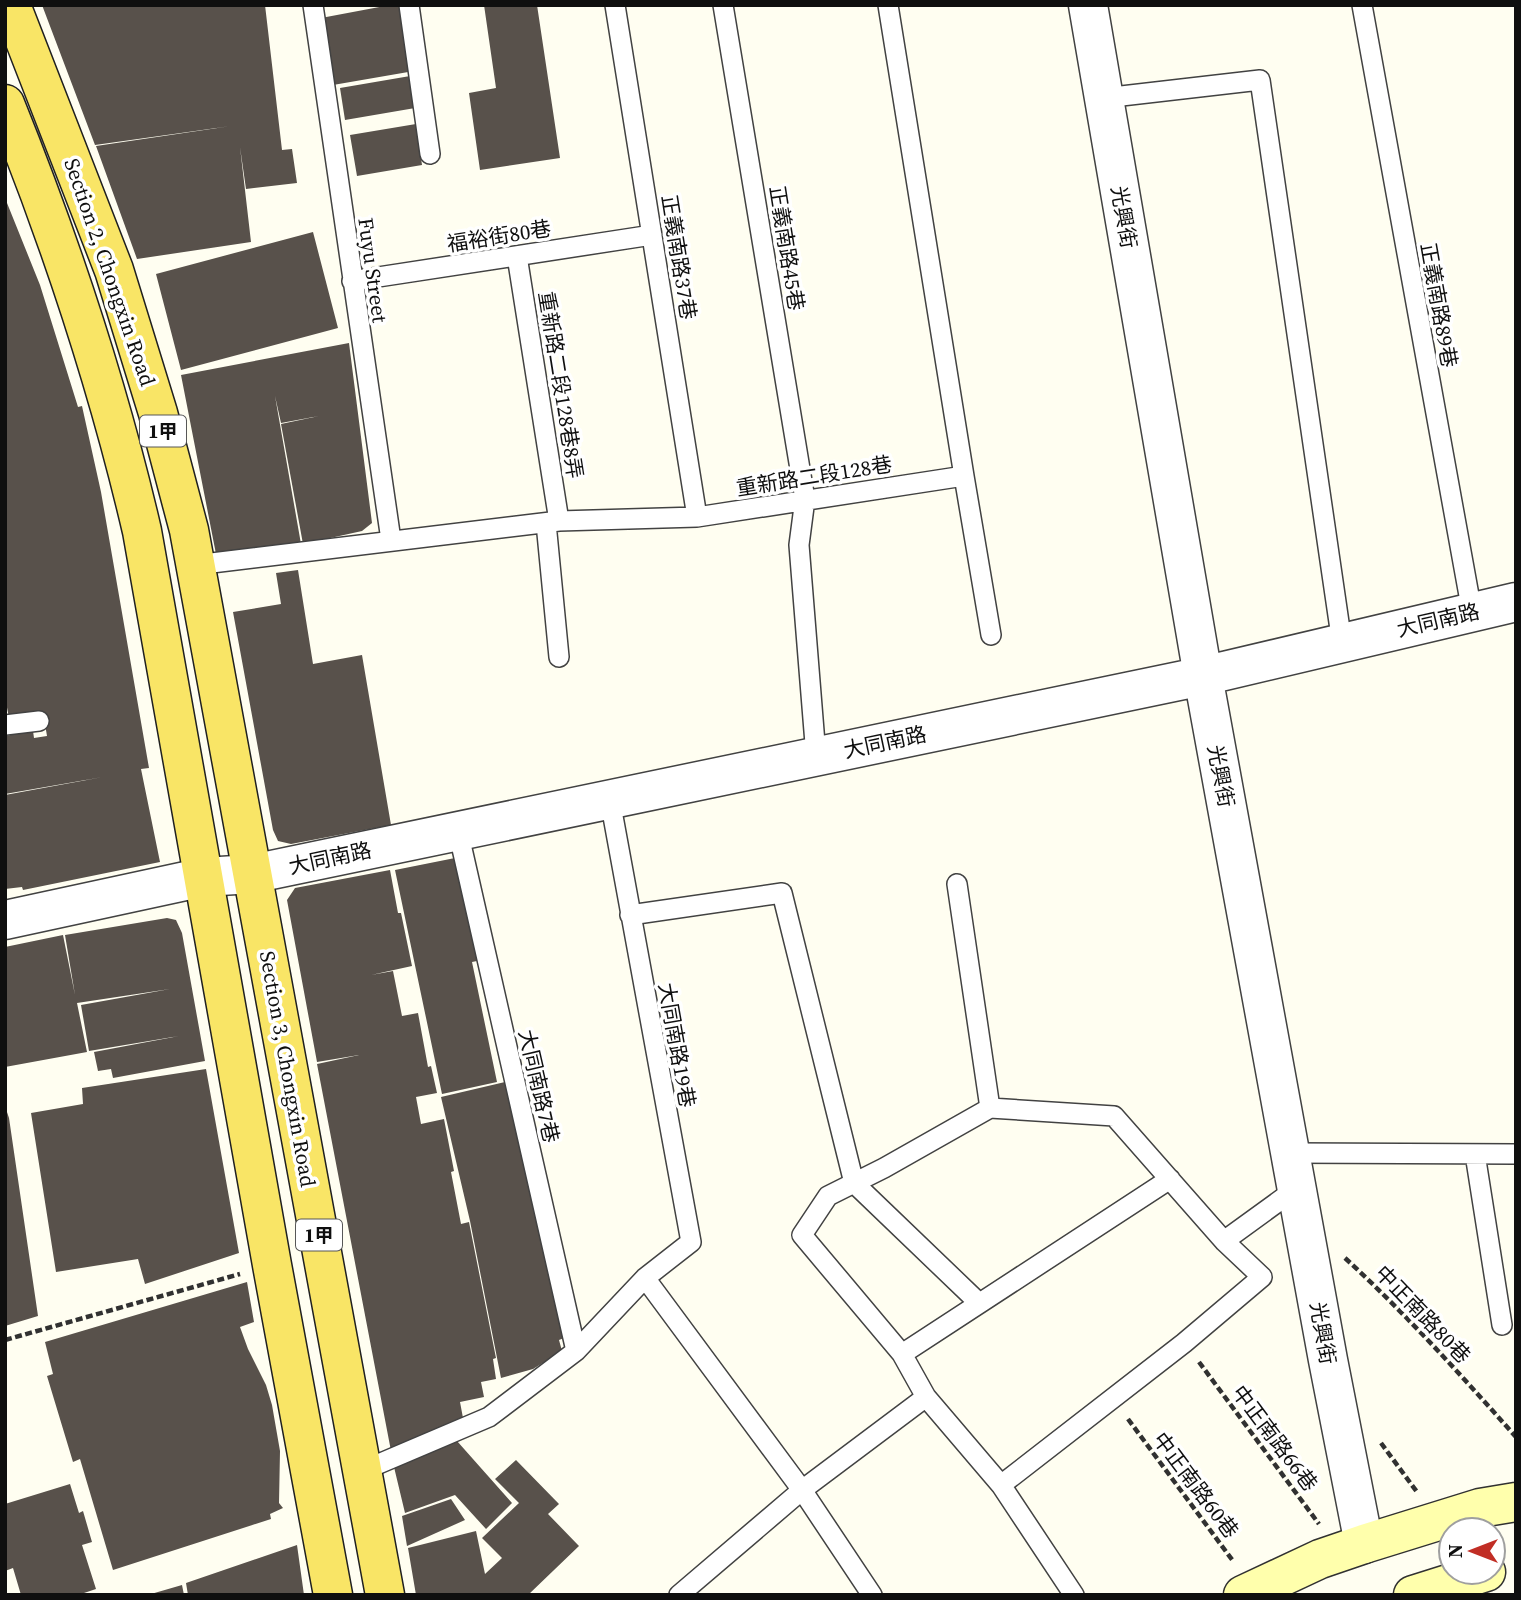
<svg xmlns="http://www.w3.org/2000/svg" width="1521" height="1600" viewBox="0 0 1521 1600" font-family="'Source Serif 4','Noto Sans TC',serif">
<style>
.building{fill:#58514b}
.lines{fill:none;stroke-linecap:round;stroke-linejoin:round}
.lane-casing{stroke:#424242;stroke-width:22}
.street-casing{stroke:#424242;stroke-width:41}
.secondary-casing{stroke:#313131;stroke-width:41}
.primary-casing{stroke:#202020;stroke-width:41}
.path{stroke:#313131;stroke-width:4.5;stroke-dasharray:7 3.5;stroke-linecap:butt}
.lane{stroke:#fff;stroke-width:19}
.street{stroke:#fff;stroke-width:38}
.secondary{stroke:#ffffac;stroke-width:38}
.primary{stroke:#f9e566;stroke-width:38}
.labels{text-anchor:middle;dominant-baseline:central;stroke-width:7;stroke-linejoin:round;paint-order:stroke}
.shield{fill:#fff;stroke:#575757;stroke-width:2}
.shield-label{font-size:19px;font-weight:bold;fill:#0f0f0f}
.street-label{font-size:21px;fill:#0f0f0f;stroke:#fff}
</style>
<rect width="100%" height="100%" fill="#fffef1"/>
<!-- building -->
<path class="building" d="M42,5H265L282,150L292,149L297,183L246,189L240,147L251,242L137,259L96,146L231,126L95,145Z
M390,5H403L414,71L333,85L321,18Z
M484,5H537L560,158L480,170L469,93L496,88Z
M416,75L421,107L345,120L340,88Z
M416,124L422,165L357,176L350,135Z
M5,198L40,285L78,407L82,406L101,492L149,768L141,769L160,862L23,890L22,887L5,889V795L103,777L5,794V736L33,731L34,738L47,736L43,712L9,718L5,697Z
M313,232L338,328L181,370L156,274Z
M349,343L372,523L362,531L303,544L281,424L319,416L281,423L275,396L301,544L216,554L181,375Z
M298,570L313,664L362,655L391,825L291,844L278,841L273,830L233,612L281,604L276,573Z
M455,858L477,961L472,962L497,1082L442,1094L395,870Z
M390,870L398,913H401L412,966L371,975L393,971L402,1016L418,1013L428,1067L431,1066L437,1093L416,1097L421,1124L444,1119L454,1171L451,1172L461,1224L469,1222L496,1358L493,1359L496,1379L481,1382L484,1397L460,1402L463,1418L391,1451L317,1064L359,1055L317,1062L287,900L295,888Z
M167,918L176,920L182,933L205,1061L113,1078L111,1069L98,1071L94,1052L179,1036L89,1051L81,1005L170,989L77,1003L87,1052L5,1067V947L63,935L75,995L65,935Z
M206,1069L239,1253L145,1284L138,1259L56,1272L31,1113L83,1104L82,1088Z
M505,1082L564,1338L559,1340L562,1351L533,1369L501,1378L470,1221L441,1097Z
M5,1106L9,1118L38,1316L5,1326Z
M247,1282L254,1322L240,1327L248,1349L266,1385L272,1405L280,1451L279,1503L283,1508L270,1514L271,1519L113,1570L80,1459L73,1462L47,1376L53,1374L45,1342Z
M457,1441L512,1503L486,1529L455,1495L405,1513L394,1467Z
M516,1460L559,1504L548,1514L579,1546L528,1595H416L408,1548L476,1531L485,1574L502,1558L482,1538L519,1503L495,1479Z
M70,1484L79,1513L83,1511L92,1542L82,1545L96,1589L78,1595H21L13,1568L5,1571V1504Z
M451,1499L465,1520L407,1546L402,1516Z
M297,1545L304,1595H188L186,1583Z
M182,1585L184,1595H151V1594Z"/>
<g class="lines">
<defs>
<path id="lane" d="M313,5L391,540
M409,5L430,154
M615,5L697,517
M723,5L805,499L799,545L816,756
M1362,5L1472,612
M1104,98L1260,80L1342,643
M517,256L559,521
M352,281L652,235
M964,476L991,635
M546,523L559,657
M195,565L559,521L697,517L964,476L888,5
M5,725L39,721
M458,831L576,1351
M957,884L990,1108
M630,915L782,893L854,1183L979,1303
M1292,1153L1516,1154
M1475,1154L1502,1325
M1224,1241L1297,1188
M645,1278L802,1490L872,1595
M902,1354L1170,1179
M362,1471L489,1417L576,1351L645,1278L691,1242L610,800
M1001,1485L1184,1343L1262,1277L1224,1241L1114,1116L990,1108L884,1168L828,1196L802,1235L902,1354L926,1397L1001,1485L1074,1595
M679,1595L802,1490L926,1397"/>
<path id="street" d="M1088,5L1203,676L1328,1360L1364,1544
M5,920L204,877L252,874L1203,676L1516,602"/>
<path id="secondary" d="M1243,1595L1320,1559L1364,1544L1480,1508L1516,1502
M1413,1595L1486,1572"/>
<path id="primary" d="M11,5L114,270L158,413L189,530L385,1595
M5,104C61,243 108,385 142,531L272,1265L333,1595"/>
</defs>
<!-- lane casing -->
<use href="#lane" class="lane-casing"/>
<!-- street casing -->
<use href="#street" class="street-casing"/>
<!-- secondary casing -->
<use href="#secondary" class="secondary-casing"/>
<!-- primary casing -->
<use href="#primary" class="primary-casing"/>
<!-- path -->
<path class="path" d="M1345,1258C1406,1314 1461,1375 1516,1437
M5,1340L240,1274
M1199,1362L1319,1524
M1128,1419L1233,1561
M1381,1443L1417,1492"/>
<!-- lane -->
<use href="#lane" class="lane"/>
<!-- street -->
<use href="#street" class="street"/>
<!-- secondary -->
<use href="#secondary" class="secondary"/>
<!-- primary -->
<use href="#primary" class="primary"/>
</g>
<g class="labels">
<!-- shield labels -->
<g class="shield">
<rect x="140" y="415.5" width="46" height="31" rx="5"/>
<rect x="296" y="1219.5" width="46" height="31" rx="5"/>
</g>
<g class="shield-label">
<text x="163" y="431">1甲</text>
<text x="319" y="1235">1甲</text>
</g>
<!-- street labels -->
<g class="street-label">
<text transform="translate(1124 217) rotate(80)">光興街</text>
<text transform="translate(499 236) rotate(-9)">福裕街80巷</text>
<text transform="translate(787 248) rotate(81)">正義南路45巷</text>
<text transform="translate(679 257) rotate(81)">正義南路37巷</text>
<text transform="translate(373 270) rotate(82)">Fuyu Street</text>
<text transform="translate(110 272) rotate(71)">Section 2, Chongxin Road</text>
<text transform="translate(1439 305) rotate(80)">正義南路89巷</text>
<text transform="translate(561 385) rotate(81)">重新路二段128巷8弄</text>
<text transform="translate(814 476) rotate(-9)">重新路二段128巷</text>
<text transform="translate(1438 620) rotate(-13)">大同南路</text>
<text transform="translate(885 742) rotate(-12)">大同南路</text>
<text transform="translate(1221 776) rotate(79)">光興街</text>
<text transform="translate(330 858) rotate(-12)">大同南路</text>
<text transform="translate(677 1045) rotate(80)">大同南路19巷</text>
<text transform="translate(288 1069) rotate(80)">Section 3, Chongxin Road</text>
<text transform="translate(539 1086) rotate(77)">大同南路7巷</text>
<text transform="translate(1423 1314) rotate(46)">中正南路80巷</text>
<text transform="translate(1323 1333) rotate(80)">光興街</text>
<text transform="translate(1275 1438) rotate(53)">中正南路66巷</text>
<text transform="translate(1196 1485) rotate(53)">中正南路60巷</text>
</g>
</g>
<!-- border -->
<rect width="1521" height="1600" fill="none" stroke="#0f0f0f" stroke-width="14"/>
<!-- north arrow -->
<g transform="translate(1472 1551) rotate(270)"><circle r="33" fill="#ffffff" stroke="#9f9f9f" stroke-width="2"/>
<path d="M0-5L12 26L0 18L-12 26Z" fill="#c12e25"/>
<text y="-10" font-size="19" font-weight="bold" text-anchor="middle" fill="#0f0f0f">N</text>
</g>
</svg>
